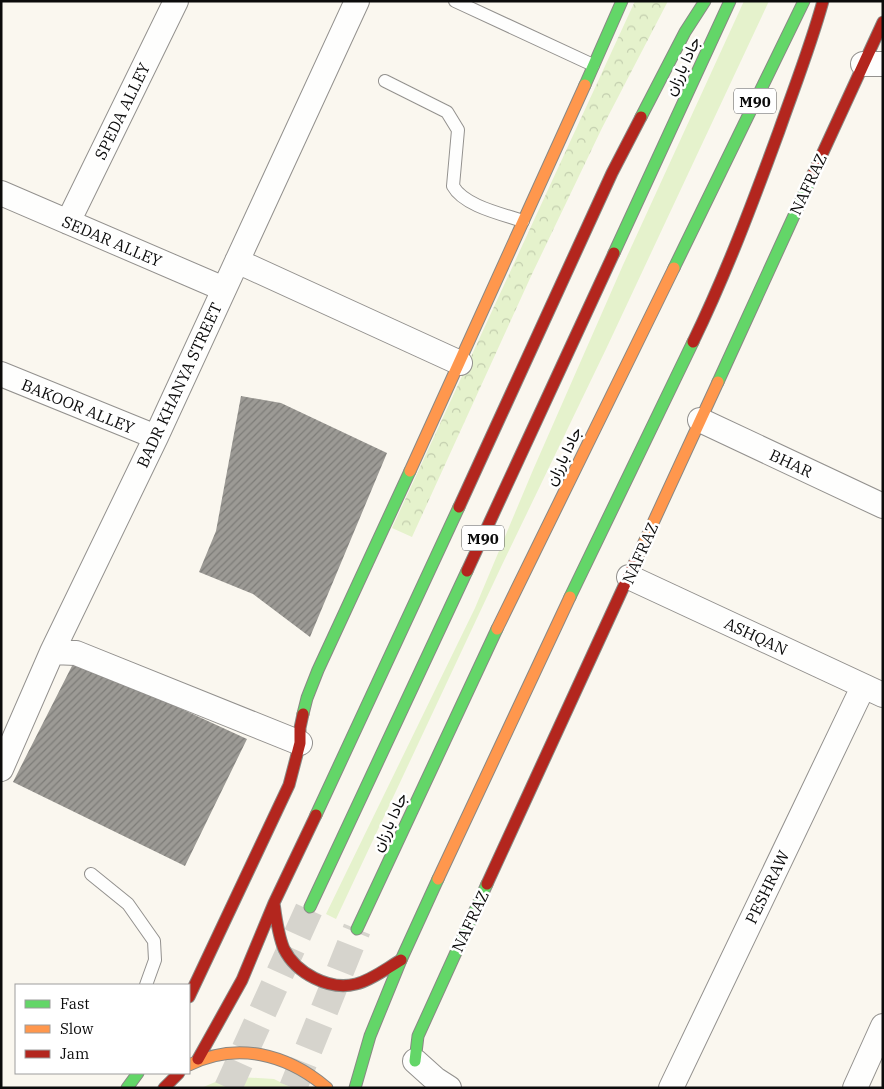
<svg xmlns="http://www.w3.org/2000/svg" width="884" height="1089" viewBox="0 0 884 1089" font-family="'IBM Plex Serif',Vazirmatn,serif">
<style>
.grass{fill:#e5f2cc}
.park{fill:url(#park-crowns)}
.building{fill:url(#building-hatch)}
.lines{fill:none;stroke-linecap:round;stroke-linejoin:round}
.highway-tunnel{stroke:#d6d4cd;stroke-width:28;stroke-dasharray:28 14;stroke-linecap:butt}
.lane-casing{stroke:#93918e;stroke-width:14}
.street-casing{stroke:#93918e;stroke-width:26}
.fast-casing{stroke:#898884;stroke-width:13}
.slow-casing{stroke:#898884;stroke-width:13}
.jam-casing{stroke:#898884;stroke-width:13}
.lane{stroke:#fefefd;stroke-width:12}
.street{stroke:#fefefd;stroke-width:24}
.fast{stroke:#63d668;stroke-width:11}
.slow{stroke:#ff974d;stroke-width:11}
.jam{stroke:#b3261e;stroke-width:11}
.labels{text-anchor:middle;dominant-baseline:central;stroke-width:5;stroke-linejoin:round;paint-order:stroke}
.shield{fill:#fff;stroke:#545454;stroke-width:1}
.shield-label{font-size:15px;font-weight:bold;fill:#0b0b0b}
.street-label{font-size:16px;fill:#0b0b0b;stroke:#fff}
</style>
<defs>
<pattern id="park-crowns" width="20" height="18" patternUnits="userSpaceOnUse" patternTransform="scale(1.25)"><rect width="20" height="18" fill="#e5f2cc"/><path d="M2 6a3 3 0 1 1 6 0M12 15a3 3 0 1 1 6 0" fill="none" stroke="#c3ceae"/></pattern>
<pattern id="building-hatch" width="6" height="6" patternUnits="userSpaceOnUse" patternTransform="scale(1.25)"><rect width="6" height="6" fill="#9c9a95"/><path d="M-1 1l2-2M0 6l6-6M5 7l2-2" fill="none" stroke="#7d7c78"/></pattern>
</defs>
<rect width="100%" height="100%" fill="#faf7ef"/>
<!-- grass -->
<path class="grass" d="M744,1H769L607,347L501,567L336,919L326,914L475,608L533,470L623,265Z
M239,1077L274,1079L292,1088H201L220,1080Z"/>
<!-- park -->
<path class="park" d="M635,1H668L602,128L532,274L412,537L392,528Z"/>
<!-- building -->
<path class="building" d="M241,396L281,403L387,453L310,637L253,594L199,572L216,531Z
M75,660L247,739L185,866L13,782Z"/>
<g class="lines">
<!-- highway-tunnel -->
<path class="highway-tunnel" d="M228,1088L310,907
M293,1088L357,929"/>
<defs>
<path id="lane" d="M455,1L593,65
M385,81L447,112L458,130L453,186C464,206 502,214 523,221
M91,874L128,904L154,941L155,960L146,985"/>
<path id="street" d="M863,64H883
M1,193L224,289
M68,222L176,1
M237,261L460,363
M1,374L156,437
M700,420L883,506
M629,577L883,695
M52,652L76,653L300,743
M1,769L52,652L156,437L357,1
M415,1061L435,1079L449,1088
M671,1088L863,687
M855,1088L883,1026"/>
<path id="fast" d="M585,85L622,1
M641,117L685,32L705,1
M614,253L730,1
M674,268L804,1
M718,382L813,174
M570,597L693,342
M303,714L307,698L318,670L410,471
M316,815L459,507
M310,907L467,571
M357,929L497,629
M415,1061L418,1036L487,884
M127,1088L138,1073
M355,1088L370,1036L401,960L438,879"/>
<path id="slow" d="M410,471L585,85
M635,562L718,382
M497,629L674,268
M438,879L570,597
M189,1065C237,1041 287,1054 327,1088"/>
<path id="jam" d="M813,174L883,22
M693,342C726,274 753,202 779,131C794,88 811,45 823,1
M459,507L612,173L641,117
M467,571L614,253
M487,884L635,562
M274,903C276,918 278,935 284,949C296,973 329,991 356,984C372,980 387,968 401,960
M189,997L289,785L300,743V728L303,714
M198,1059L242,980L274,903L316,815
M164,1088L179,1073"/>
</defs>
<!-- lane casing -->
<use href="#lane" class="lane-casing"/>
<!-- street casing -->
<use href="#street" class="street-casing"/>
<!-- fast casing -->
<use href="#fast" class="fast-casing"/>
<!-- slow casing -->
<use href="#slow" class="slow-casing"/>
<!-- jam casing -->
<use href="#jam" class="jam-casing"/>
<!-- lane -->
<use href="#lane" class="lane"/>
<!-- street -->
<use href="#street" class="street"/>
<!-- fast -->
<use href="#fast" class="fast"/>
<!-- slow -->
<use href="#slow" class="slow"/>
<!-- jam -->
<use href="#jam" class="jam"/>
</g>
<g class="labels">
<!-- shield labels -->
<g class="shield">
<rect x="734" y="88.5" width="42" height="25" rx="4"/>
<rect x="462" y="525.5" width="42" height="25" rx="4"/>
</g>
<g class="shield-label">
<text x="755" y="101">M90</text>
<text x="483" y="538">M90</text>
</g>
<!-- street labels -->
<g class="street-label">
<text transform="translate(682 66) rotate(-65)">جادا بارزان</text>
<text transform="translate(122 111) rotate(-64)">SPEDA ALLEY</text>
<text transform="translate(808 184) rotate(-65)">NAFRAZ</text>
<text transform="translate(112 241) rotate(23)">SEDAR ALLEY</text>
<text transform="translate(179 385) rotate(-65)">BADR KHANYA STREET</text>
<text transform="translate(78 406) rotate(22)">BAKOOR ALLEY</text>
<text transform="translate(563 456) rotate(-64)">جادا بارزان</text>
<text transform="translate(791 463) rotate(25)">BHAR</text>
<text transform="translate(640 553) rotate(-66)">NAFRAZ</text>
<text transform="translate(756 636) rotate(25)">ASHQAN</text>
<text transform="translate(389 822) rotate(-65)">جادا بارزان</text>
<text transform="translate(767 887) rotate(-64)">PESHRAW</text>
<text transform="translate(470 921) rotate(-65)">NAFRAZ</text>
</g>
</g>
<!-- border -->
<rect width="884" height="1089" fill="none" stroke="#0b0b0b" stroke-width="5"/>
<!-- legend -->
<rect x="15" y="984" width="175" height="90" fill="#ffffff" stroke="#9d9d9d"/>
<rect x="25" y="1000" width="25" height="8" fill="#63d668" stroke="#9d9d9d"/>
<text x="60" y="1009" font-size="15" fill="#0b0b0b">Fast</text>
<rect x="25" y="1025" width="25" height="8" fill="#ff974d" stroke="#9d9d9d"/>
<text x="60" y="1034" font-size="15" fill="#0b0b0b">Slow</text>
<rect x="25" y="1050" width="25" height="8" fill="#b3261e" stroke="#9d9d9d"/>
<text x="60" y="1059" font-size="15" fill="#0b0b0b">Jam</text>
</svg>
